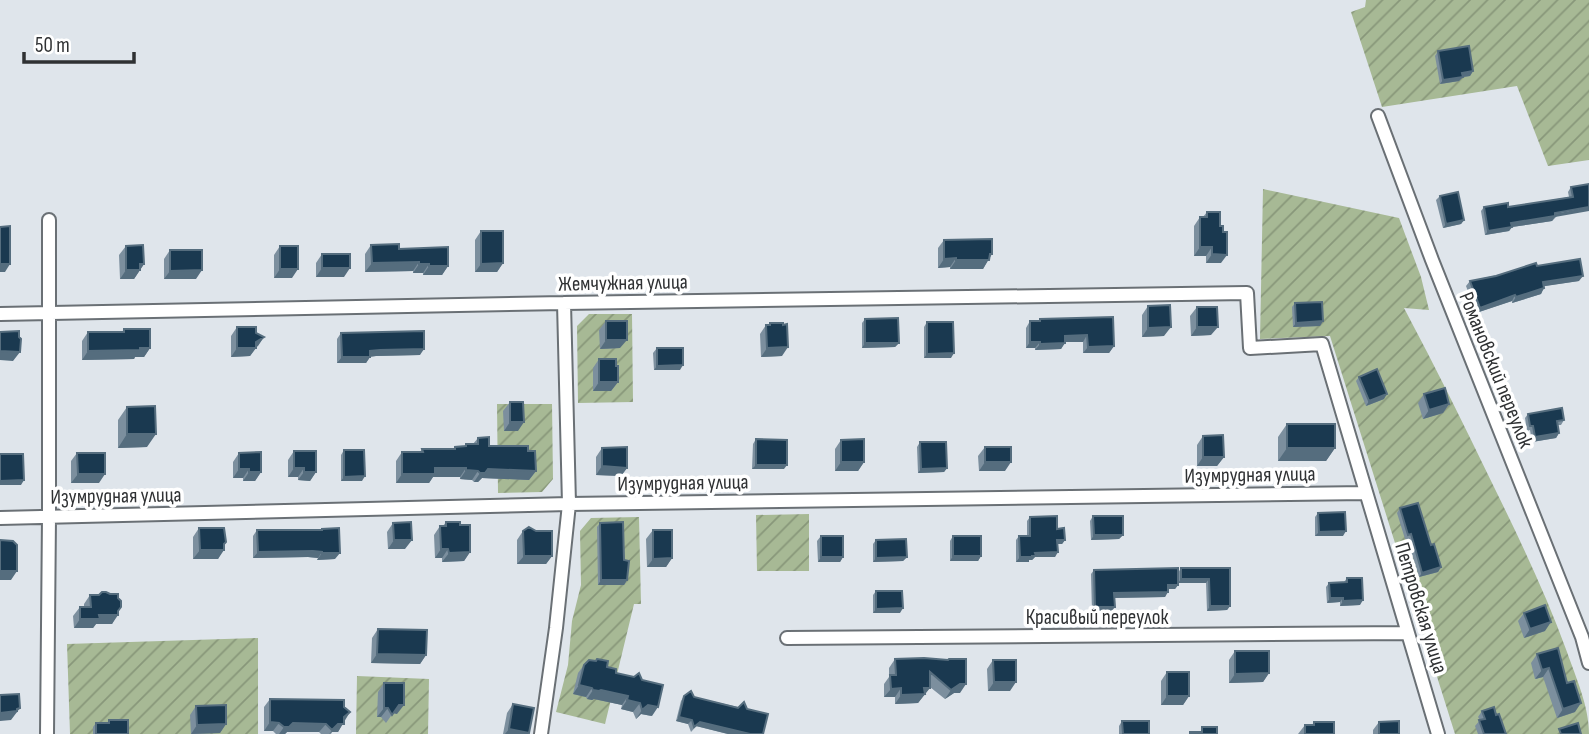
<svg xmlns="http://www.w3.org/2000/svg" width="1589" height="734" viewBox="0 0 1589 734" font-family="'Sofia Sans Condensed',sans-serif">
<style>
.garden{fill:url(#garden-furrows)}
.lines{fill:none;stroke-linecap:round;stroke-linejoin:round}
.street-casing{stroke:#6a7075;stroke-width:16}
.street{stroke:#fff;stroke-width:12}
.wall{fill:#7c8f9e}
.shaded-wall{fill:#556d7e}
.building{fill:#1a3950;stroke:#556d7e;stroke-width:2}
.labels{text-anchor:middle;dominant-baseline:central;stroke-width:7;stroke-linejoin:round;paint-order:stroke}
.street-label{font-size:21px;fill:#2f3133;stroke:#fff}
</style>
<defs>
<pattern id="garden-furrows" width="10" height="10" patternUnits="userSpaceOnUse" patternTransform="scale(1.75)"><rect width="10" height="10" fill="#a7b995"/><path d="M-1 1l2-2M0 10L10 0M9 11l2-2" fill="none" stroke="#88977a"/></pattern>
</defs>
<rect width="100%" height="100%" fill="#dfe5eb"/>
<!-- garden -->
<path class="garden" d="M1366,0H1589V160L1548,166L1517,86L1382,107L1351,12L1365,7Z
M1263,189L1399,218L1421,277L1429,310L1404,308C1435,366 1464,425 1493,485C1520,540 1546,594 1567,652C1576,678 1589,706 1589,734H1455L1330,336L1260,339Z
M589,314H632L633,402L578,403L577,326Z
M497,404H552L553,479L542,492L498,493Z
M809,514V571H757L756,515Z
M639,517L641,604H634L605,724L556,712L568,665L572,621L581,585L580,531L591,518Z
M258,638V734H70L67,644Z
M357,676L429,679L428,734H356Z"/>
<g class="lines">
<defs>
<path id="street" d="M1378,116L1432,260L1582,637L1589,663
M0,314L564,303L1247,293L1250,348L1322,344L1438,734
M0,518L569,504L1366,493
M787,638L1408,633
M47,734L49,517V220
M541,734L556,628L569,504L564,303"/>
</defs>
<!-- street casing -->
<use href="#street" class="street-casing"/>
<!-- street -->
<use href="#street" class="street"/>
</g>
<!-- wall -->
<path class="wall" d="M1438,51L1473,71L1470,76L1463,77L1459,81L1440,84L1435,56Z
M1589,184L1552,221L1512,227L1509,231L1485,235L1481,211L1484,207H1508L1569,197L1568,192L1571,187Z
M1440,196L1464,220L1461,224L1443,228L1436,200Z
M1207,212L1221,263H1206V256H1194V226L1200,217H1203Z
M481,231L503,263L497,272H475V240Z
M944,240L989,258L983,269H950V267L938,268V248Z
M371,245L399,249L448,266L442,275H423V273H413V271L365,272V254Z
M126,246L144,264L134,279H120L119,255Z
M280,246L292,278H274V255Z
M170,250L196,279H164V259Z
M322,254L344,277H316V263Z
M1537,266L1579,281L1544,286L1541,294L1512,303V301L1476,313L1466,286L1470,281Z
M1295,303L1323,321L1320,326L1293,327L1292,307Z
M1148,306L1164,336L1142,337V315Z
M1197,307L1211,335L1191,336L1190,316Z
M1113,317L1114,346L1109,353H1083V342H1065L1061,349L1035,350V348H1026V328L1030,321H1038L1040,319Z
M865,319L899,343L895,347L862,348V323Z
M606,321L620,348L600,349L599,330Z
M927,322L951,358H924V327Z
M770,323L782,356L761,357L760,334L766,325H769Z
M237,327L256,333L264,337L250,356L231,357V336Z
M124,329L150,348L144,357H135L134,359L82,360V341L88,332H122Z
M341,333L420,355L376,356L370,357L366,363H337V339Z
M657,348L680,370H654L653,353Z
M599,359L616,366L618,382L611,391H593V368Z
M1359,377L1384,399L1366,406L1356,381Z
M1424,394L1449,404L1443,413L1423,419L1418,403Z
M510,402L518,431H504L503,411Z
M127,407L147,447L118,448V420Z
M1528,414L1564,420L1561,425H1558L1559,433L1556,438L1532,442L1530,430L1527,431L1525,418Z
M1287,424L1335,448L1326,461H1278V437Z
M1203,436L1224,457L1217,466H1197V445Z
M478,438L489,446L528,451L536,471L529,480L482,478L478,482H474L472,480L460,479V477H433L429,483H396V461L402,452H420L422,449H454L455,447L464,446L466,444H473Z
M756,439L784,469H752L753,444Z
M841,440L864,462L858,471H835V449Z
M920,442L947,468L944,472L918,473L917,447Z
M985,447L1005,471H979L978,456Z
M602,448L627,468L621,476L596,475V457Z
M344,450L362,481H341V455Z
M294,451L316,472L310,481L298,480V477H288V460Z
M77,453L99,483H71V461Z
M239,453L261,472L255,481H243V478H233V462Z
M1400,508L1431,545L1441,567L1438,572L1419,577L1407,539H1405L1397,513Z
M1318,513L1343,536H1315V517Z
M1093,516L1123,535L1119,539L1091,540L1090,521Z
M1030,517L1057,529L1065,540L1062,544H1058L1055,557H1035L1032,560H1029V562H1016V540L1019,536H1027V521Z
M446,522L460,525L470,552L464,561L442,562V558H435L434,535L440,526H443Z
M393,523L405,549H388L387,532Z
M600,523L624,560L627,580L624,585H598L597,527Z
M199,528L226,542L218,559H193V537Z
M322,529L335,559L317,560L318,558L308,557L253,558V536L257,530H321Z
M653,530L672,558L666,567H647L646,539Z
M523,531L552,556L546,564H517V540Z
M821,536L843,557L840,562H818L817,541Z
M953,536L981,556L978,561H950V541Z
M876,540L907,557L903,561L873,562V544Z
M1181,568H1230V606L1227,610L1207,611L1206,583H1178V573Z
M1094,570L1178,585L1175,589H1168L1165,597L1114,598L1111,612H1092L1091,574Z
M1347,578L1360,605L1340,606V602L1327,603L1326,587L1329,583L1344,582Z
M876,591L900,613H873V595Z
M90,595L118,612L112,624H96L93,628H74L73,616L80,607H84V604Z
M1524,613L1545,631L1524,638L1518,621Z
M378,629L426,655L420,664L371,663L372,638Z
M1235,651L1269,673L1263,682L1229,683V660Z
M1537,654L1567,683L1575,712L1557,718L1543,677L1535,679L1531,663Z
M924,658L960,693H954L945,699L930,687L918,703L895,704V697H884V684L889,677V668L895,659Z
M597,659L616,673L652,716L641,714L636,719L633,712L621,709L622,705L594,699L592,700L587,699L586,697L573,694L578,673L584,665L595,661Z
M993,660L1010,691H988L987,669Z
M1167,672L1189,696L1183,705H1161V681Z
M384,683L397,714L393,713L386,723L381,717H377L378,692Z
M684,696L694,697L747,709L763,734H728L696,726L691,732L688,724L676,721L681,701Z
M270,699L344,721L338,732H332L331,734H321L319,732H287L285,734H276L273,731H264V707Z
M513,704L528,734H503L507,713Z
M196,706L226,724L220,733L191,734L190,715Z
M1482,711L1496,715L1506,734H1478L1475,726L1480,720L1478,717Z
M109,720L128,734H93V727L96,723H107Z
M1122,721L1149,734H1119V726Z
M1314,722L1334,734H1298L1305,725H1312Z
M1379,722L1399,734H1373V730Z"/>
<!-- shaded-wall -->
<path class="shaded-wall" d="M1473,71L1470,76L1463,77L1459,81L1440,84L1443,80L1462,73Z
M1589,207V211L1555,217L1552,221L1512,227L1509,231L1485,235L1488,231L1511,223Z
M1464,220L1461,224L1443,228L1446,224Z
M1200,247H1212L1206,256H1194Z
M992,254L983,269H950L956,260Z
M1212,254L1227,255L1221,263H1206Z
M956,258L950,267L938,268L944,259Z
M419,262L413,271L365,272L372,263Z
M503,263L497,272H475L481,264Z
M0,264H10L5,272H0Z
M140,264H144L134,279H120L126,270Z
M419,264H429L423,273H413Z
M429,266H448L442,275H423Z
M322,268H350L344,277H316Z
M280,269H298L292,278H274Z
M202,270L196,279H164L170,271Z
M1583,276L1579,281L1539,287L1543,282Z
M1544,288L1541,294L1512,303L1516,297Z
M1515,295L1512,301L1476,313L1480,308Z
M1323,321L1320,326L1293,327L1296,323Z
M1171,327L1164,336L1142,337L1148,328Z
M1197,327H1218L1211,335L1191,336Z
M1087,335L1083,342H1061L1065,336Z
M264,337L258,346L255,348H256L250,356L231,357L237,348L256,342Z
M606,340H627L620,348L600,349Z
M1030,342H1040L1035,348H1026Z
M865,343H899L895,347L862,348Z
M1065,343L1061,349L1035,350L1040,344Z
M1114,346L1109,353H1083L1088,347Z
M788,347L782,356L761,357L767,348Z
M150,348L144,357H135L134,359L82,360L88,351Z
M424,349L420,355L376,356L366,357H370L366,363H337L342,357L370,351Z
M0,351L20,352L13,361L0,360Z
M954,353L951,358H924L927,354Z
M683,365L680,370H654L657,366Z
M599,382H618L611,391H593Z
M1387,394L1384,399L1366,406L1369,401Z
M1449,404L1443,413L1423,419L1429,410Z
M510,422H524L518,431H504Z
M1559,433L1556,438L1532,442L1535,437Z
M127,434H156L147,447L118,448Z
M1287,448H1335L1326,461H1278Z
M1203,457H1224L1217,466H1197Z
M841,462H864L858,471H835Z
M985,462H1011L1005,471H979Z
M756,465H787L784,469H752Z
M602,466L627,468L621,476L596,475Z
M294,468H304L298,477H288Z
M435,468H466L460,477H433L429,483H396L402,474Z
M947,468L944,472L918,473L921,469Z
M239,469H249L243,478H233Z
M488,469L536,471L529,480L482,478L478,482H474L480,473Z
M466,470L478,471L472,480L460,479Z
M249,472H261L255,481H243Z
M304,472H316L310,481L298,480Z
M78,474H105L99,483H71Z
M365,476L362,481H341L344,477Z
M24,480L21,485H0V481Z
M1346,531L1343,536H1315L1319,532Z
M1094,535H1123L1119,539L1091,540Z
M394,540H412L405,549H388Z
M1057,540H1065L1062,544H1054Z
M226,542L220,550H224L218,559H193L200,550Z
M441,549H448L442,558H435Z
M313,551L322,552L318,558L308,557L253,558L258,552Z
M470,552L464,561L442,562L449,553Z
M1058,552L1055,557H1035L1032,560H1029V562H1016L1020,557L1035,553Z
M322,553H340L335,559L317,560Z
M524,556H552L546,564H517Z
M953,556H981L978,561H950Z
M821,557H843L840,562H818Z
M907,557L903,561L873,562L876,558Z
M672,558L666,567H647L653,559Z
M1441,567L1438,572L1419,577L1422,573Z
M0,571H17L11,580H0Z
M1181,579H1209L1206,583H1178Z
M601,580H627L624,585H598Z
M1168,585H1178L1175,589H1165Z
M1168,592L1165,597L1111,598L1114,593Z
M1330,598H1343L1340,602L1327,603Z
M1363,600L1360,605L1340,606L1343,601Z
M1210,606H1230L1227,610L1207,611Z
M1095,607H1115L1111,612H1092Z
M903,608L900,613H873L876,609Z
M99,615H118L112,624H96L93,628H74L80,619Z
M1551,622L1545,631L1524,638L1530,629Z
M377,654L426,655L420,664L371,663Z
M1549,668L1543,677L1535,679L1542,670Z
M1269,673L1263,682L1229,683L1235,674Z
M994,682H1016L1010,691H988Z
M960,684H966L960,693H954L945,699L951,690Z
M579,685L592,688L586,697L573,694Z
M901,688L895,697H884L891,689Z
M924,688H930L918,703L895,704L901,695Z
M593,690H601L628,696L622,705L594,699L592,700L587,699Z
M1167,696H1189L1183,705H1161Z
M627,700L640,703L633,712L621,709Z
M1581,703L1575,712L1557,718L1563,709Z
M399,705H404L397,714L393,713Z
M648,705L658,707L652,716L641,714L636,719L642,710Z
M20,708L11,720L0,721V713Z
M384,708H388L381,717H377Z
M350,712L338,732H332L329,734L344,717Z
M679,717L692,720L688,724L676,721Z
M270,722L279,723L273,731H264Z
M700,722L750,734H728L696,726L691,732Z
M293,723L326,724L319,732H287L285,734H279L284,727Z
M226,724L220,733L191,734L197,725Z
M509,729L529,733L528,734H505Z"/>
<!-- building -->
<path class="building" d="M1469,46L1473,71L1462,73L1463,77L1443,80L1438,51Z
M1589,184V207L1555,213V216L1511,223L1512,227L1488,231L1484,207L1508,203V207L1573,197L1571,187Z
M1458,192L1464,220L1446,224L1440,196Z
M1207,212H1220V226H1223V232H1227V255L1212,254V247H1200V217H1207Z
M10,226V264H0V227Z
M481,231H503V263L481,264Z
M992,239V254H990L989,260H956V258L944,259V240Z
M399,244V249L448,247V266H429V264H419V262L372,263L371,245Z
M143,245L144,264H140V270H126V246Z
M280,246H298V269H280Z
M170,250H202V270L170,271Z
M322,254H350V268H322Z
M1580,259L1583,276L1543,282L1544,288L1516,297L1515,295L1480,308L1470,281L1496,276L1536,263L1537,266Z
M1322,302L1323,321L1296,323L1295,303Z
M1170,305L1171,327L1148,328V306Z
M1197,307H1217L1218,327H1197Z
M1113,317L1114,346L1088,347L1087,335L1065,336V343L1040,344V342H1030V321H1040V319Z
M898,318L899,343H865V319Z
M606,321H627V340H606Z
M927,322H953L954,353L927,354Z
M770,323H783V325L787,324L788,347L767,348L766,325H770Z
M237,327H256V333L264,337L256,342V348H237Z
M124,329H150V348H140V350L88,351V332H124Z
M19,331V337L21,339L20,352L0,351V332Z
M424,331V349L380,350L370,351V357H342L341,333Z
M657,348H683V365L657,366Z
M599,359H616V366H618V382H599Z
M1377,369L1387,394L1369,401L1359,377Z
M1445,388L1449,404L1429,410L1424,394Z
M510,402H523L524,422H510Z
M155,406L156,434H127V407Z
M1562,408L1564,420L1557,421L1559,433L1535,437L1533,426H1530L1528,414Z
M1287,424H1335V448H1287Z
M1223,435L1224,457H1203V436Z
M489,437V446H528V451H535L536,471L488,469L485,473H480L478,471L466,470V468H435V474H402V452H423L422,449H455V447L466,446V444H478V438Z
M756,439L787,440V465H756Z
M864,439V462H841V440Z
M920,442H946L947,468L921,469Z
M627,447V468L602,466V448Z
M985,447H1011V462H985Z
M344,450H364L365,476L344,477Z
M294,451H316V472H304V468H294Z
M261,452V472H249V469H239V453Z
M77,453H105V474H78Z
M0,454H23L24,480L0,481Z
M1418,503L1431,545L1434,544L1441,567L1422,573L1411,534L1408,535L1400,508Z
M1345,512L1346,531L1319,532L1318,513Z
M1057,516V529L1064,528L1065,540H1057L1058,552L1035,553L1036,556H1032V557H1020L1019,536H1030V517Z
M1093,516H1123V535H1094Z
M411,522L412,540H394L393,523Z
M446,522H460V525H470V552L449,553L448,549H441L440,526H446Z
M623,522L624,560L629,561L627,580H601L600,523Z
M529,527L536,531H552V556H524L523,531Z
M199,528H224L226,542L224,544V550H200Z
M339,528L340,553H322V552L313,551L258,552L257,530H322V529Z
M653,530H672V558L653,559Z
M821,536H843V557H821Z
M953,536H981V556H953Z
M906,539L907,557L876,558V540Z
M0,540L13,541L17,545V571H0Z
M1178,568V585H1168V592L1114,593L1115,607H1095L1094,570Z
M1181,568H1230V606H1210L1209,579H1181Z
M1347,578H1362L1363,600L1343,601V598H1330L1329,583L1347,582Z
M876,591H902L903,608L876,609Z
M102,592H106L110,594H118V598L121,601V607L118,611V615H99L100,619H80V607H91L90,595H99Z
M1545,605L1551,622L1530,629L1524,613Z
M378,629L427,630L426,655L377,654Z
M1558,648L1567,683L1574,681L1581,703L1563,709L1549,668L1542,670L1537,654Z
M1235,651H1269V673L1235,674Z
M924,658L948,660L949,659H966V684H960L951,690L930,672V688H924L925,694L901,695V688L891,689L890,675H896L895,659Z
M597,659L608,661L607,667L616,669V673L634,677L639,673L642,680L663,685L658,707L648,705L642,710L640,703L627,700L628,696L601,690L599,691L593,690L592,688L579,685L584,665L589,660L596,661Z
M993,660H1016V682H994Z
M1167,672H1189V696H1167Z
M384,683H404V705H399L392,715L388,708H384Z
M691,691L694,697L738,708L744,702L747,709L768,714L763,734H750L700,722L694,727L692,720L679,717L684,696Z
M19,694L20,708L17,709V711L0,713V695Z
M270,699L344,700V707L350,712L344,717V724H338L332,730L326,724L293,723L289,727H284L279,723L270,722Z
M513,704L534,708L529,733L509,729Z
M226,705V724L197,725L196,706Z
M1494,707L1496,715L1499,714L1506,734H1484L1479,720L1485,719L1482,711Z
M109,720H128V734H96V723H109Z
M1122,721H1149V734H1123Z
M1399,721V734H1379V722Z
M1314,722H1334V734H1305V725H1314Z
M1578,723L1581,734H1561L1559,729Z
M1202,727H1217V734H1190V732H1202Z"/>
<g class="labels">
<!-- street labels -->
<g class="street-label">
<text transform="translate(623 283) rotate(-1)">Жемчужная улица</text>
<text transform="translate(1496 370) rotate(68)">Романовский переулок</text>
<text transform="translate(1250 475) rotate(-1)">Изумрудная улица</text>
<text transform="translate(683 483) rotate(-1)">Изумрудная улица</text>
<text transform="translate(116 496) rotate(-1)">Изумрудная улица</text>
<text transform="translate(1421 608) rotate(73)">Петровская улица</text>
<text x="1097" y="617">Красивый переулок</text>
</g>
</g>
<!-- scale -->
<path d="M24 52v10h110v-10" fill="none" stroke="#2f3133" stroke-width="3.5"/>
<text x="35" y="52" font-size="21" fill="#2f3133" stroke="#ffffff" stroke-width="5" paint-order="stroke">50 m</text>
</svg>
